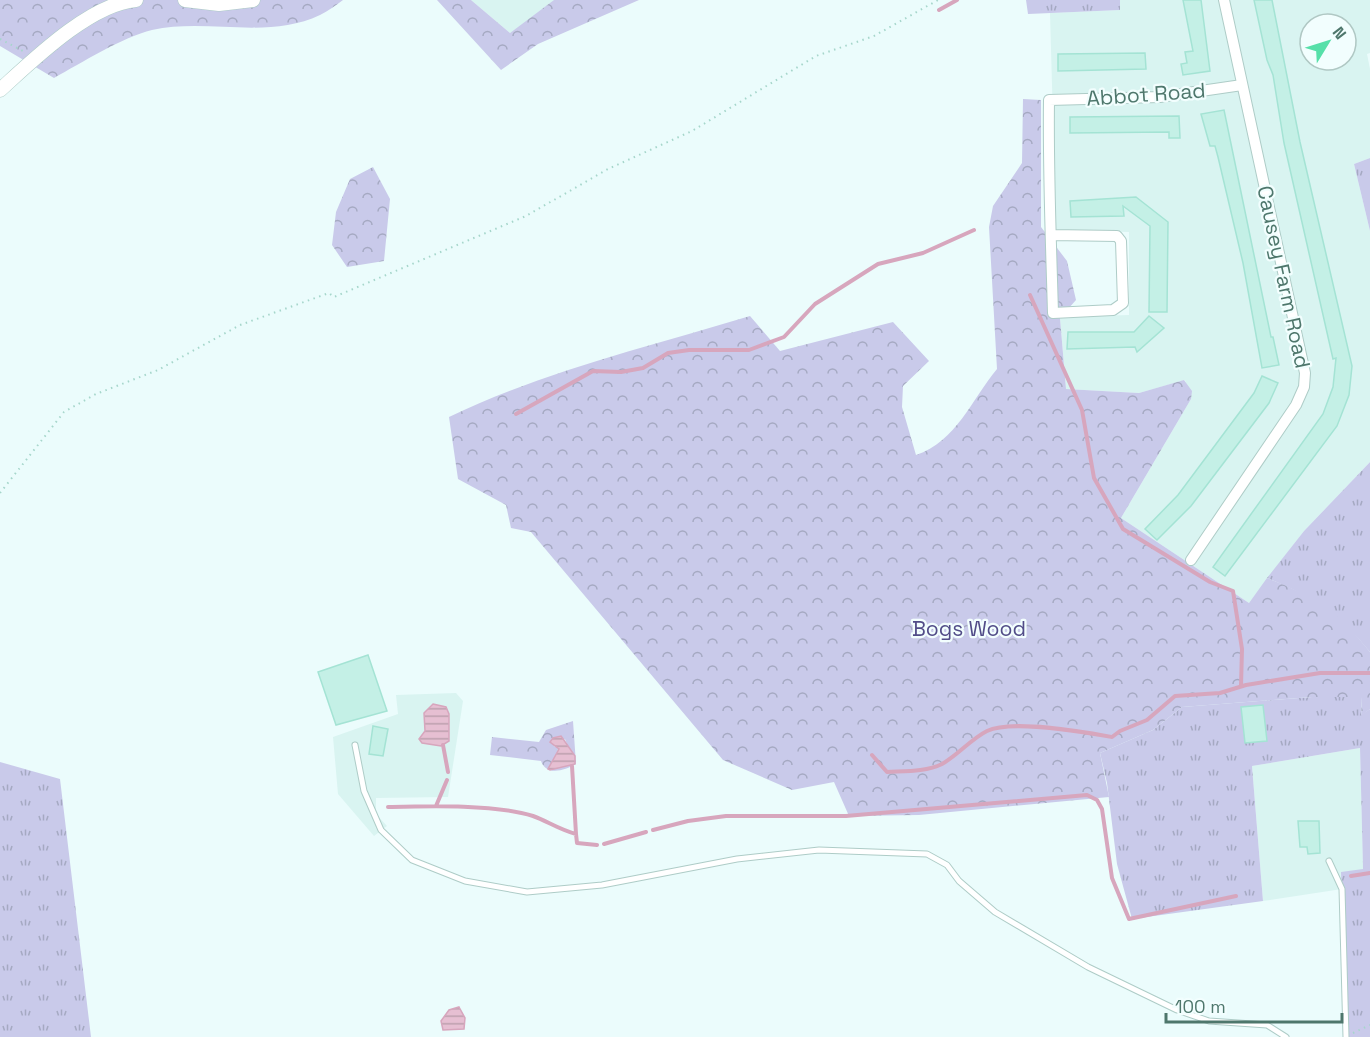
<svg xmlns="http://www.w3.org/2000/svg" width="1370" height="1037" viewBox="0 0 1370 1037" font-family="'Space Grotesk',sans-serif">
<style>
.residential{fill:#d9f4f1;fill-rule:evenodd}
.grass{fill:url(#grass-tufts)}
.forest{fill:url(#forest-crowns);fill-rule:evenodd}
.water{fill:url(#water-rules);stroke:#d7a6bd;stroke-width:1.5}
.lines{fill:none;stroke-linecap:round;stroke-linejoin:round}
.stream{stroke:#d7a6bd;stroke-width:4}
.building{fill:#c4f0e6;stroke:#a4e3d4;stroke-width:1.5}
.service-casing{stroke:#aeccc7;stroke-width:7}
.minor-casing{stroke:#aeccc7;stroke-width:12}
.tertiary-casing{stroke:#aeccc7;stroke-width:15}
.path{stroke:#a6d6cb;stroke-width:2;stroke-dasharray:1.5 4.5;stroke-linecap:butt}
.service{stroke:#fff;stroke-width:5}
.minor{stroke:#fff;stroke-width:10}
.tertiary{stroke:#fff;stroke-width:14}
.labels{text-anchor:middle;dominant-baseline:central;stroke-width:4.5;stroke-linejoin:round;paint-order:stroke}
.street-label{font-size:21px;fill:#4e776c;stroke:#f2fefe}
.park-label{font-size:21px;fill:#514c88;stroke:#f2fefe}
</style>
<defs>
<pattern id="grass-tufts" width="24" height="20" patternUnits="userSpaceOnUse" patternTransform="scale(1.5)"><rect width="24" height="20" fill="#c9caea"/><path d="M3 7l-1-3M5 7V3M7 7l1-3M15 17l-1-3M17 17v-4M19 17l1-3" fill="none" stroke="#a5a9c2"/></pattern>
<pattern id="forest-crowns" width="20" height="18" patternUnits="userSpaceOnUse" patternTransform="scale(1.5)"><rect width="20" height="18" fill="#c9caea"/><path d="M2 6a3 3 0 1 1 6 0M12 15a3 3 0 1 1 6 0" fill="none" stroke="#a5a9c2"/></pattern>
<pattern id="water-rules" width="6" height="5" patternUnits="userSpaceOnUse" patternTransform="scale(1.5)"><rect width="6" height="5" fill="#e6bfd2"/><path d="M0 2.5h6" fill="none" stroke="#bda0ae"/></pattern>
</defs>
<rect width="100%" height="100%" fill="#ebfcfc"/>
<!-- residential -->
<path class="residential" d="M471,0H564L510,33Z
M1120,0H1370V53L1367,54L1370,69V158L1354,164L1370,231V462L1304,531L1249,603L1121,518L1191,399L1185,380L1139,393L1066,389L1060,317L1129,315V232L1056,230L1050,13L1120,10ZM1310,24H1346V60H1310Z
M456,693L463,701L448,797L376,798V814L387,826L374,836L338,794L333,737L398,714L396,695Z
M1360,748L1363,869L1342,889L1263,901L1252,766Z"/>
<!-- grass -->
<path class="grass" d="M1026,0H1120V10L1028,14Z
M1370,158V231L1354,164Z
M1370,462V652C1344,619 1307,593 1267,578L1304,531Z
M1312,697H1362L1361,715L1370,709V1037H1346L1341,872L1363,869L1360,748L1252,766L1263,901L1132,919L1117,864L1107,783L1100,753L1153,730L1182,707Z
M0,762L60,779L91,1037H0Z"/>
<!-- forest -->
<path class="forest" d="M0,0H343C336,5 328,11 320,15C268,40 207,18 152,30C123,37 81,63 54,78L0,46Z
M437,0H471L510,33L554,0H639L538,44L501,70Z
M1023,99L1041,100V227L1067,261L1076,300L1060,318L1066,389L1139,393L1184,380L1192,391L1191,399L1121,518L1249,603L1267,578C1314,596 1339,612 1370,652V709L1361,716L1362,697H1312L1182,707L1153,730L1100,753L1109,797L919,815L849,816L834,782L792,790L723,760L531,532L511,528L506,505L458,479L449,417C545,371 648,347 750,316L780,351L893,322L929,361L903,386L902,407L916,455C956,442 972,399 997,369L989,227L993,206L1022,163Z
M373,167L390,199L384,261L347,267L332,245L336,212L350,179Z
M573,721L576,764C564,771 546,776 541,761L490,755L492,737L539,742L546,730ZM565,739L569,750L575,756L548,769L557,755L558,747H554Z"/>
<!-- water -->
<path class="water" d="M433,704L446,707L449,714V741L441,746L422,743L419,739L425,731L424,713Z
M561,736L575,756V764L550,770L548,769L559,749L550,742L553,738Z
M459,1007L465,1018L464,1029L443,1030L441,1021L449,1010Z"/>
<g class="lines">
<!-- stream -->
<path class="stream" d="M939,10L957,0
M1030,295L1082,410L1094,478L1123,529L1210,582L1233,591L1242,649L1241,686
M516,414L593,371L621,372L643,368L668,353L689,350H749L784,337L815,304L878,264L923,253L974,230
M443,745L448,772
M872,755L887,772C904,771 926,772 942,764C958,755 971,739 987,731C1012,719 1084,732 1112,737L1120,731L1147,720L1175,696L1220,693L1246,685L1320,673H1370
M572,766L576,834
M436,806L447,780
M388,807C429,806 494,804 533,816C547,821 560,830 576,834L577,843L597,845
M653,830L688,821L726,816H846L1087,795L1097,800L1102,809L1112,878L1129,919L1236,896
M604,844L646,832
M1351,876L1370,873"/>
</g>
<!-- building -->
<path class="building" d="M1183,0H1201L1210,71L1183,75L1181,64L1187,63L1185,52L1193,51Z
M1254,0H1272L1300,142L1352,366L1349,395L1337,426L1225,576L1213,567L1323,414L1333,387L1336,358L1333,359L1284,143L1273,75L1267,60Z
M1145,53L1146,69L1058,71V54Z
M1224,110L1271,337H1273L1279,365L1262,368L1243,263L1218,157L1215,146H1210L1201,114Z
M1179,116L1180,138H1169V132L1070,133V117Z
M1136,197L1168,222L1167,312H1149L1150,226L1123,206L1124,216L1071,217L1070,201Z
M1149,316L1164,328L1137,352L1135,347L1067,349L1068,332H1134Z
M1262,376L1278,383L1269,403L1191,506L1157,540L1145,529L1178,495L1254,393Z
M368,655L387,711L336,725L318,672Z
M1263,705L1267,741L1245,743L1241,707Z
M373,726L388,729L383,756L369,754Z
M1298,821H1319L1320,853L1308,854L1307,847H1300Z"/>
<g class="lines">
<defs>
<path id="service" d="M355,745L364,791L381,830L412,860L465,881L527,892L602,885L737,859L819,850L927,854L947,865L959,881L995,912L1088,967L1177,1010L1209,1021L1267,1025L1286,1037
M1329,861L1342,889L1346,1037"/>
<path id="minor" d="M1051,235L1117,236L1121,241L1123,303L1113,310L1053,313C1051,242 1048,171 1049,100L1160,97L1242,85
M1191,560L1296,405L1304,387L1305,373L1224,0"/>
<path id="tertiary" d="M185,0L219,4L253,0
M0,90C33,60 90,4 136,0"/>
</defs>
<!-- service casing -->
<use href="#service" class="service-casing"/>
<!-- minor casing -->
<use href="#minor" class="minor-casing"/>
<!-- tertiary casing -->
<use href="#tertiary" class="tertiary-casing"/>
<!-- path -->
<path class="path" d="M0,39L25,52
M0,493L64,412L96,394L158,370L240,325L329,293L334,297L526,216L608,169L692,131L816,56L874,36L938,0
M1353,1033L1370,1025"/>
<!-- service -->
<use href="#service" class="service"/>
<!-- minor -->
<use href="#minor" class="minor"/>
<!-- tertiary -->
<use href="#tertiary" class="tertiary"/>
</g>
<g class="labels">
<!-- street labels -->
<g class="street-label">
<text transform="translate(1146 94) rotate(-4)">Abbot Road</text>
<text transform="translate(1284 277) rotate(78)">Causey Farm Road</text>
</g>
<!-- park labels -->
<g class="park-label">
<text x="969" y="628">Bogs Wood</text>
</g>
</g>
<!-- north arrow -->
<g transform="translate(1328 42) rotate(52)"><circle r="28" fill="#f2fefe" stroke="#b0c8c4" stroke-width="1.5"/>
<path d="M0-4.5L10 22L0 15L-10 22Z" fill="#56e0a9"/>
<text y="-9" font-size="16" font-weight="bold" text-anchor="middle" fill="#4e776c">N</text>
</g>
<!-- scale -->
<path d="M1166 1013v9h176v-9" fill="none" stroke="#4e776c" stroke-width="3"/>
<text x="1175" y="1013" font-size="18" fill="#4e776c" stroke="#f2fefe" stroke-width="4.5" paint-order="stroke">100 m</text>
</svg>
